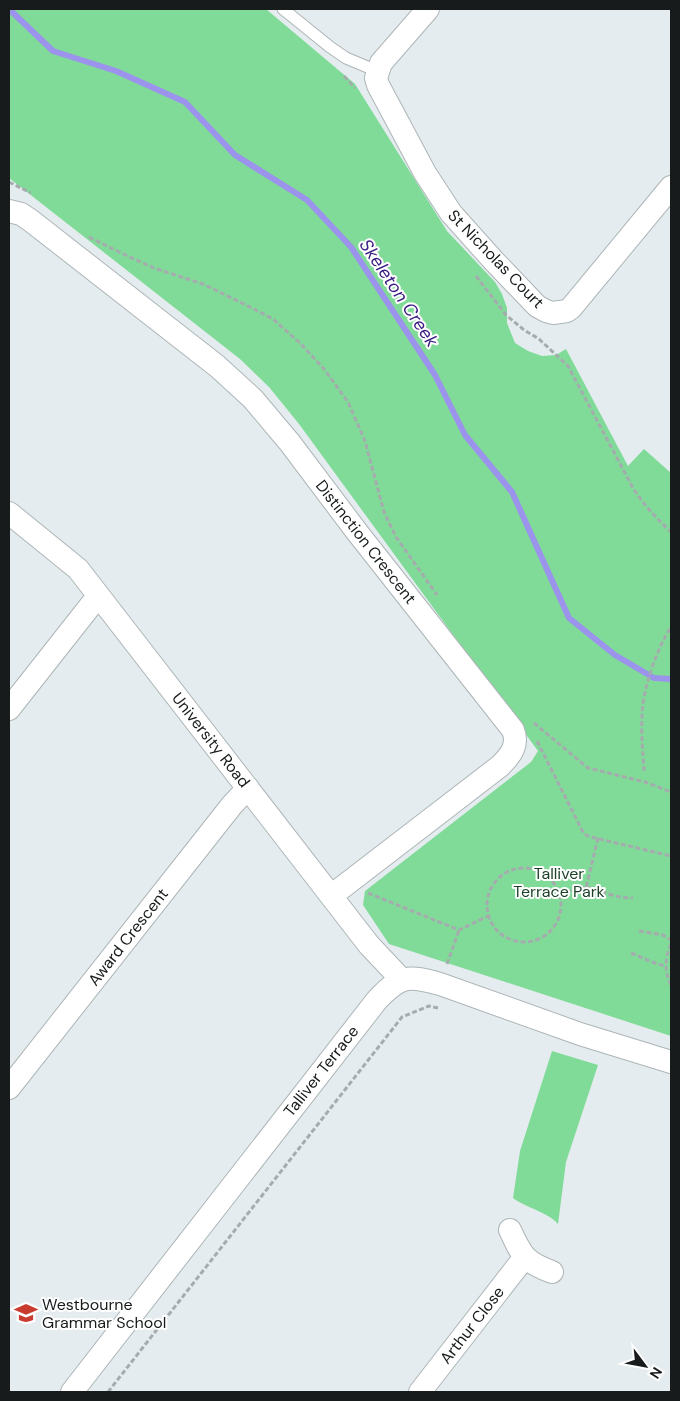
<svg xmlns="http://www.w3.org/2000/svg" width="680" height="1401" viewBox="0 0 680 1401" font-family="'DM Sans',sans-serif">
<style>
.green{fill:#81db98}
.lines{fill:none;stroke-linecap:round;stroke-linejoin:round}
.stream{stroke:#9c93ec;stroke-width:6}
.service-casing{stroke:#adb5b7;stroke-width:13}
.minor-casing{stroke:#adb5b7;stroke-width:24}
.path{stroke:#a5acae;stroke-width:3;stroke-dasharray:5 2.5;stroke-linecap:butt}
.service{stroke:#fff;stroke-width:11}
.minor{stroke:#fff;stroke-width:22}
.labels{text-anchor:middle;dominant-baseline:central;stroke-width:4;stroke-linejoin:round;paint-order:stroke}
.street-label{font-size:16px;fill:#181b1c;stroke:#fff}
.park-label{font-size:16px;fill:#1b4126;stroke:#fff}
.poi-label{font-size:16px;fill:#181b1c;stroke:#fff;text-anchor:start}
.water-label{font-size:18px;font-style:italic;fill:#381c83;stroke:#fff}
</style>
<rect width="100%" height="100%" fill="#e4ecef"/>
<!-- green -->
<path class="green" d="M9,9H266L355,84L447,231L495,282L502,294L507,308V323L515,343L528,351L542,356L556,355L566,349L628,466L644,449L671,473V1036L389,944L363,905L365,891L531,762L538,751L299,424L269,387L240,359L9,178Z
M552,1051L598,1065L566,1162L558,1224C548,1212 526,1208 513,1198L520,1151Z"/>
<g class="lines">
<!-- stream -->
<path class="stream" d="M9,9L53,51L116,71L185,102L235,155L307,200L351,247L435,375L465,435L512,492L569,618L615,655L654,678L671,679"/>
<defs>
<path id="service" d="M283,9L330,47L346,58L377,71"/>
<path id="minor" d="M428,9L381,63L376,78L378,85L425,173L451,213L493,260L537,306L546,311L553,313L567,311L571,308L671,187
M9,211L21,214L30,220L217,366L253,399L290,443L357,532L513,730C519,745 511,755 500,766L331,896
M9,513L78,569L369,945L402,980
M9,709L98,596
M9,1088L232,805L248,788
M510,1230C522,1256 525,1262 552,1272
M72,1392L377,1000C401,975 408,975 440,984L580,1034L671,1062
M420,1392L524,1258"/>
</defs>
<!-- service casing -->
<use href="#service" class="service-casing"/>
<!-- minor casing -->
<use href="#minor" class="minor-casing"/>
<!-- path -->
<path class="path" d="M344,76L355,88
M9,182L31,193
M89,237L119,252L154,268L203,284L246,305L273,319L301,344L324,369L348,402L365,441L384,512L396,537L437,595
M476,276L506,315L524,330L539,339L568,366L633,488C644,505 656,518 671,532
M534,723L588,768L645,782L671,792
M537,741L584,834L591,837L671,856
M644,771C643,753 641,735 642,716C642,691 657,648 671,627
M598,838L586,888C595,888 601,891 609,894C617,897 625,898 633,898
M487 905a37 37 0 1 1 74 0a37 37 0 1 1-74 0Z
M368,893L459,930L488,916
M559,893L586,888
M639,931L663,935L671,940
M671,944C665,958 664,971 671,985
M631,953L652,962L665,966
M447,964L459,930
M108,1392L402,1017L429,1006L438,1008"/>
<!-- service -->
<use href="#service" class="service"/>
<!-- minor -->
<use href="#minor" class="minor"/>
</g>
<!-- icons -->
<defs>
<symbol id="school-bare" viewBox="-9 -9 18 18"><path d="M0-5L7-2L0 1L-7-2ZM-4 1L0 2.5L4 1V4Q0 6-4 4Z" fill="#c83b2e" stroke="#fff" stroke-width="2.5" paint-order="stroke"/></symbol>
</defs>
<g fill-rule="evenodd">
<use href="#school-bare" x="10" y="1297" width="32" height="32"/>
</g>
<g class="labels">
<!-- street labels -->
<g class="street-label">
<text transform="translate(496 259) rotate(46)">St Nicholas Court</text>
<text transform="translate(366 542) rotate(52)">Distinction Crescent</text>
<text transform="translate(211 740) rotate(52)">University Road</text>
<text transform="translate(128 937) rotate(-52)">Award Crescent</text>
<text transform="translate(321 1071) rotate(-52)">Talliver Terrace</text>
<text transform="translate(472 1325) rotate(-52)">Arthur Close</text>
</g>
<!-- park labels -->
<g class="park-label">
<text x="559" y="873">Talliver<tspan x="559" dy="18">Terrace Park</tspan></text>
</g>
<!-- poi labels -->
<g class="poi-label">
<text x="42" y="1304">Westbourne<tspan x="42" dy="18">Grammar School</tspan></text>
</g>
<!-- water labels -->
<g class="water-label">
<text transform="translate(399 293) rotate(56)">Skeleton Creek</text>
</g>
</g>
<!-- border -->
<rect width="680" height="1401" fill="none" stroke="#181b1c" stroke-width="20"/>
<!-- north arrow -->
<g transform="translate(645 1366) rotate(122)" stroke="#ffffff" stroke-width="4" paint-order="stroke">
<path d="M0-4L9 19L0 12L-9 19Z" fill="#181b1c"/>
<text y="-8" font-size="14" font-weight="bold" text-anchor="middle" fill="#181b1c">N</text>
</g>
</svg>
